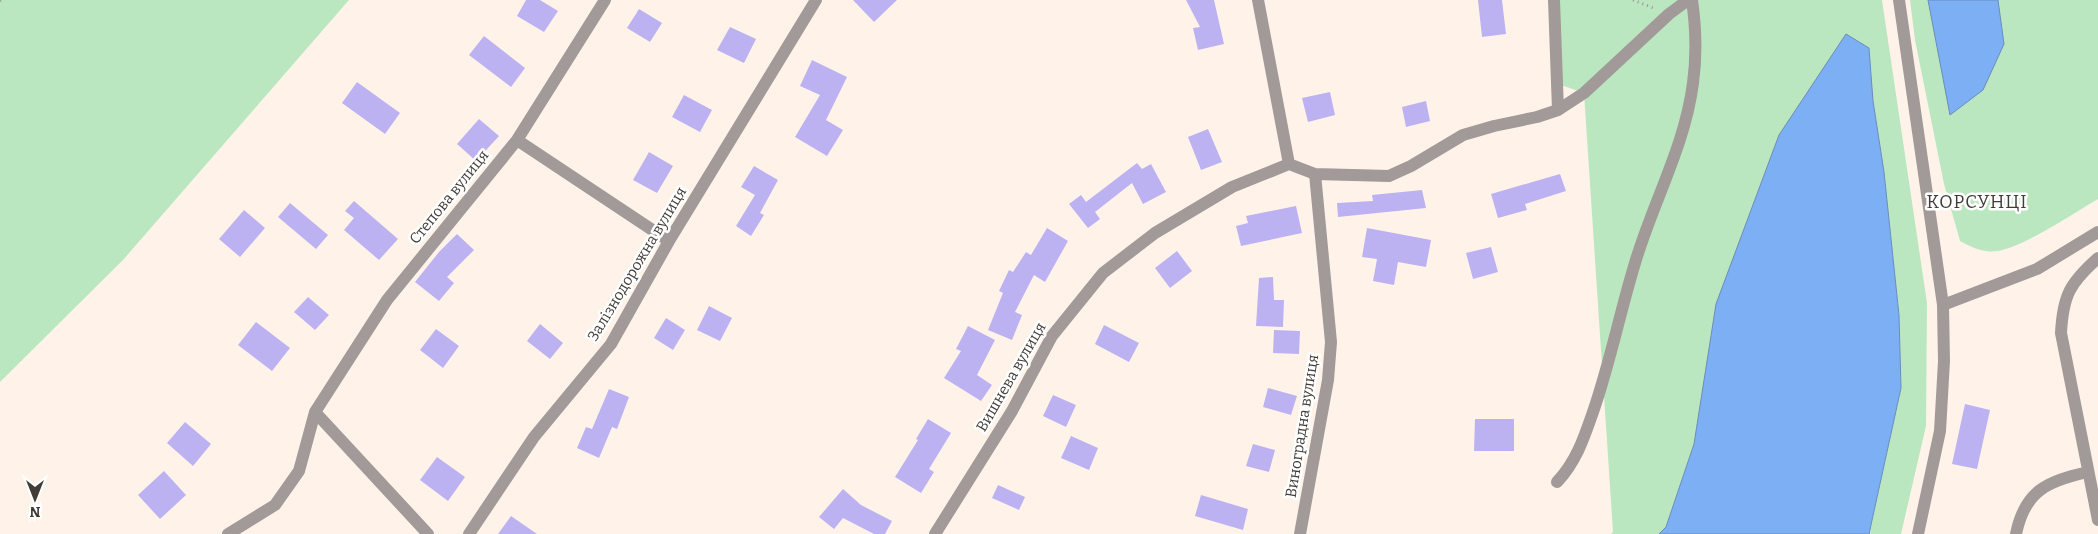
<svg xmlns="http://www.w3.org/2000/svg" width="2098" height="534" viewBox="0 0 2098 534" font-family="Bitter,serif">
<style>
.green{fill:#bbe7c0}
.water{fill:#7caff4;stroke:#6a8cbb}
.building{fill:#bcb2f2}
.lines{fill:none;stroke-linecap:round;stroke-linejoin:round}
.path{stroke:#9d948d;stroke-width:3;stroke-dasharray:1 4;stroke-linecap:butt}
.minor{stroke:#a29999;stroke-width:12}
.labels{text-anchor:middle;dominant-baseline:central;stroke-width:5;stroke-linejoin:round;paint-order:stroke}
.street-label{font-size:15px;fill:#413c37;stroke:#fff}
.quarter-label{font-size:18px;letter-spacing:1px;fill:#413c37;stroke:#fff}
</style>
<rect width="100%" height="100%" fill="#fff3e9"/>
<!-- green -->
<path class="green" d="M0,0H349L123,260L0,382Z
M1554,0H1882L1927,303L1926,426L1901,534H1869L1901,388L1899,315L1884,172L1873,101L1716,304L1694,444L1666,527L1659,534H1611L1613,532L1584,93L1558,84Z
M1910,0H2098V199C2074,213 2022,248 1997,251C1983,253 1971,247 1960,241L1944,184L1915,40Z"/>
<!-- water -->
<path class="water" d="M1928,0H1998L2004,44L1983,90L1950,115Z
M1846,34L1869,48L1873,101L1884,172L1899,315L1901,388L1869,534H1659L1666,527L1694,444L1716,304L1779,135Z"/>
<!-- building -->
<path class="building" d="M526,0H540L558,11L544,32L517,16Z
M853,0H897L874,22Z
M1186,0H1214L1224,44L1198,50L1193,28L1200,27Z
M1478,0H1502L1506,34L1482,37Z
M639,9L662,23L650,42L627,28Z
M730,27L756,39L744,63L717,50Z
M484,36L525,68L511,87L469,55Z
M812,60L847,77L826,120L843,130L827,156L795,137L820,95L800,86Z
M357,82L400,113L385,134L342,103Z
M1330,92L1335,115L1308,122L1302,98Z
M684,95L712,110L700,132L672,117Z
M1426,101L1430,121L1406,127L1402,107Z
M479,119L499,136L476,161L457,144Z
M1208,129L1222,162L1201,170L1188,137Z
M649,152L673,166L657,193L633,180Z
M1137,163L1142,169L1151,164L1166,192L1143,204L1132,183L1095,212L1100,219L1088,228L1069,204L1081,195L1086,202Z
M754,166L778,180L760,213L764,215L751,236L736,226L755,195L741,187Z
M1560,174L1566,191L1525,204L1527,210L1498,218L1491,194Z
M1422,190L1426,208L1338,217L1337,203L1373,201L1372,195Z
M354,201L398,239L379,260L344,230L354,218L345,211Z
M290,203L328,235L316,249L278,217Z
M1296,206L1302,233L1241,246L1236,226L1248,223L1246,216Z
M244,210L265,228L240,257L219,239Z
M1047,228L1068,241L1045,282L1034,275L1015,312L1022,315L1012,340L988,330L1003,293L999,291L1009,270L1013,272L1026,252L1031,255Z
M1367,228L1431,240L1426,267L1398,262L1394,285L1373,281L1377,259L1362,257Z
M457,234L474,250L447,277L454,283L439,301L415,282L439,252Z
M1491,247L1498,272L1473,279L1466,253Z
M1177,251L1192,271L1170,288L1155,268Z
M1273,277L1274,300H1284L1283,327L1256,326L1259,278Z
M308,297L329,315L315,330L294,312Z
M709,306L732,318L720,341L697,330Z
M666,318L685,330L673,350L654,338Z
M256,322L290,348L272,371L238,345Z
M540,324L563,343L550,359L527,341Z
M1104,325L1139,343L1129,362L1095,344Z
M968,326L995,340L977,375L992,385L981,401L944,378L961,351L956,349Z
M436,329L459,346L443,368L420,350Z
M1274,330L1300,331L1299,354L1273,353Z
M1268,388L1297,396L1291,415L1263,407Z
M609,389L629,397L617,429L612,427L599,458L577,448L586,427L592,429Z
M1053,395L1076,405L1066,427L1043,416Z
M1965,404L1990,410L1977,469L1952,464Z
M928,419L951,433L929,469L934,472L921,493L895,477L918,440L916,439Z
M1475,419H1514V451H1474Z
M185,422L211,444L193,466L167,443Z
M1071,436L1098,448L1089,470L1061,458Z
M1253,444L1275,450L1269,472L1246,466Z
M437,457L465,477L448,501L420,480Z
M164,471L186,495L160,519L138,495Z
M998,485L1025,497L1019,510L992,498Z
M843,489L861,505L892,521L885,534H874L843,518L834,529L819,517Z
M1201,495L1248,509L1243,530L1195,516Z
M511,516L537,534H498Z"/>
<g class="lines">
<!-- path -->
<path class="path" d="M1633,0L1656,9
M0,1L1,0"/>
<!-- minor -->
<path class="minor" d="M1258,0L1289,164
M1554,0L1558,110
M1899,0L1943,305L1944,361L1940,431L1918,534
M517,140L669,241
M2098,258C2070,283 2063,295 2061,333L2098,520
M1943,305L2037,269L2098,232
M315,412L428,534
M1557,482C1576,462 1584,438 1593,412C1610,363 1620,312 1635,263C1653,202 1685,146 1693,83C1697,54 1696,28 1692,0
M228,534L275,505L299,471L315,412L387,300L517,140L605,0
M469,534L534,437L611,344L669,241L816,0
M935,534L1012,411L1052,336L1103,273L1155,233L1232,187L1289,164L1315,174L1389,176L1411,166L1463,135L1494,126L1537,117L1558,110L1584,93L1669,14L1688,0
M1300,534L1328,380L1331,342L1315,174
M2016,534C2025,490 2048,481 2088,472"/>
</g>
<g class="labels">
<!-- street labels -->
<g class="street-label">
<text transform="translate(449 197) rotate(-51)">Степова вулиця</text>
<text transform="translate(637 264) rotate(-59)">Залізнодорожна вулиця</text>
<text transform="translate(1011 377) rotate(-60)">Вишнева вулиця</text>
<text transform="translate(1302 426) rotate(-81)">Виноградна вулиця</text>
</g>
<!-- quarter labels -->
<g class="quarter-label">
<text x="1977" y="202">КОРСУНЦІ</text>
</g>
</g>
<!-- north arrow -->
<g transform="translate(35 499) rotate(180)" stroke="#ffffff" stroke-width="4" paint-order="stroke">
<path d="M0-4L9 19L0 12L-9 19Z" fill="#413c37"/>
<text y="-8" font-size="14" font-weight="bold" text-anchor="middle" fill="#413c37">N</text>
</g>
</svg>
